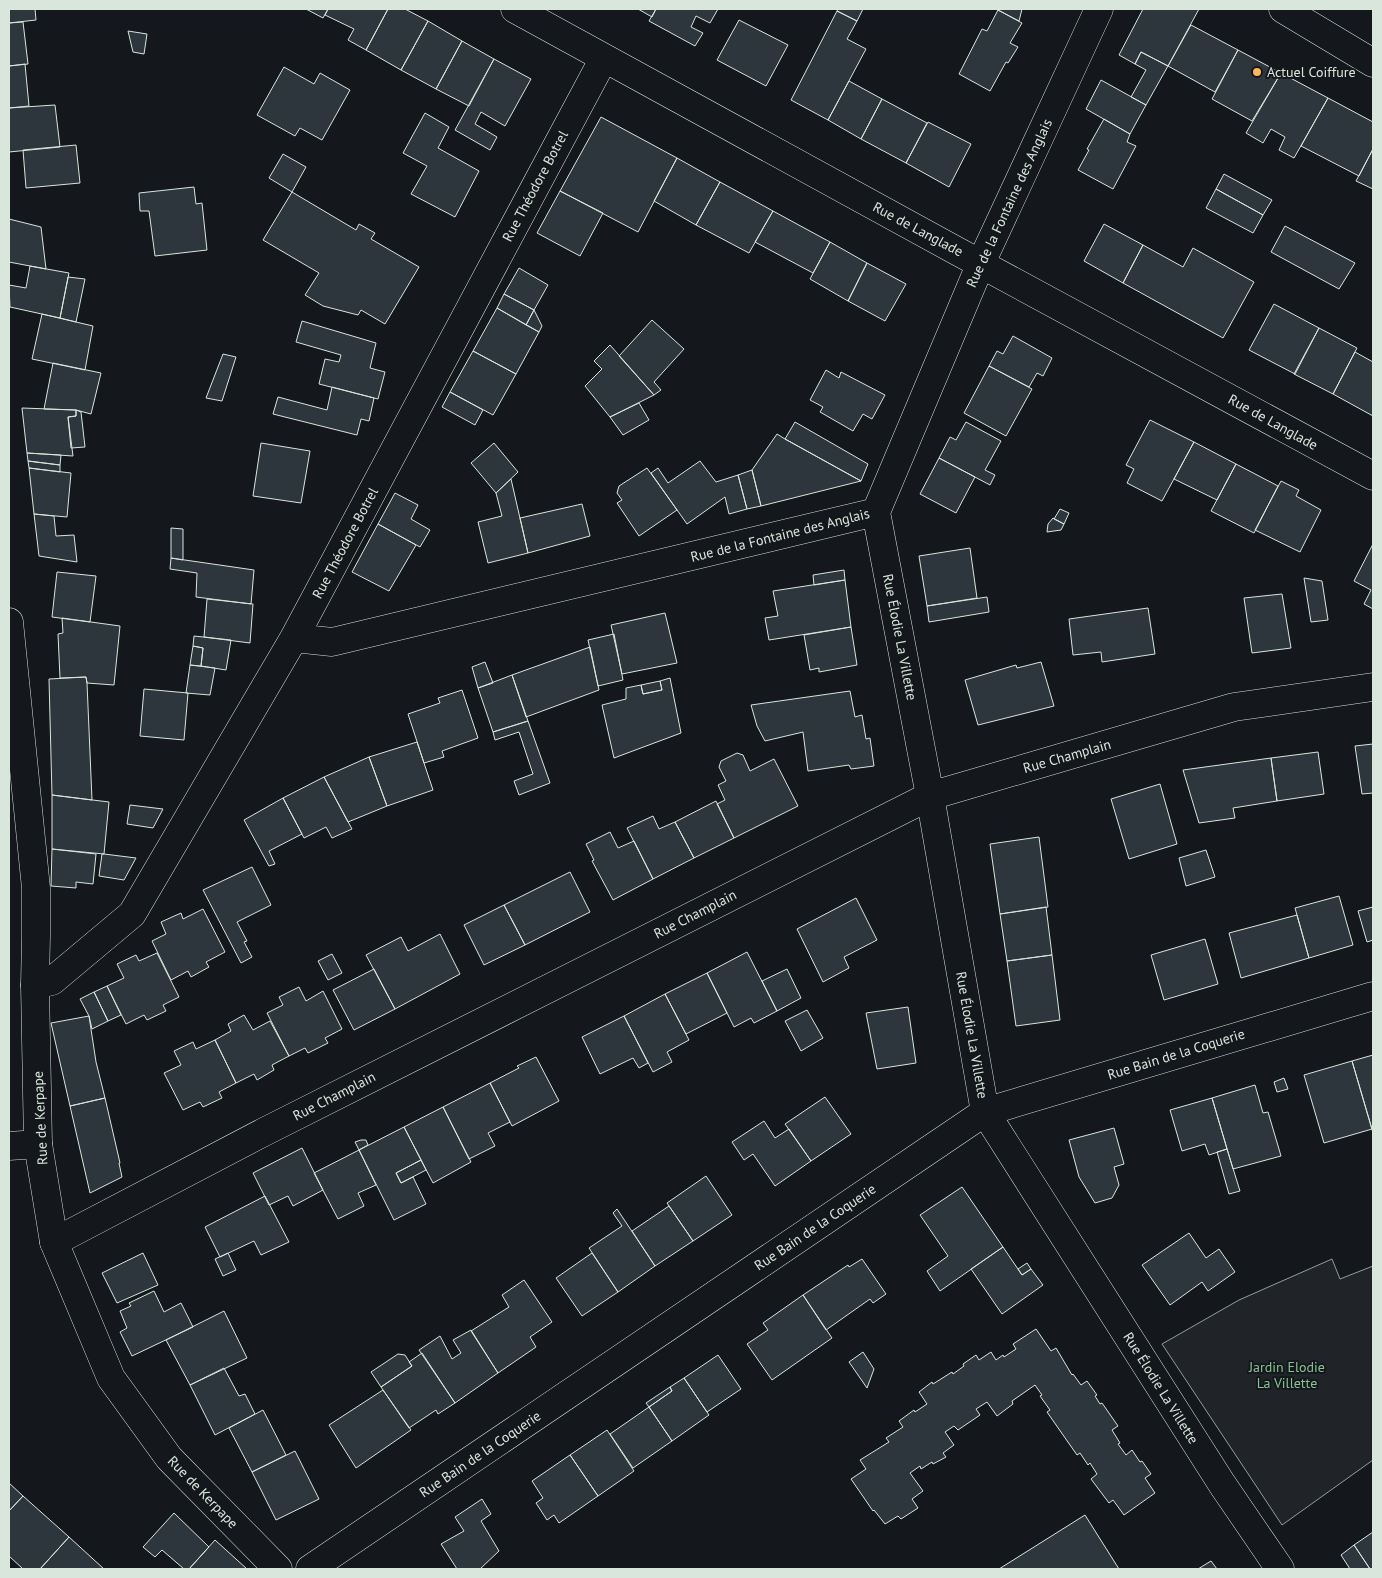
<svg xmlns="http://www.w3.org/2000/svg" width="1382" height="1578" viewBox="0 0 1382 1578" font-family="'PT Sans',sans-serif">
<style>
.green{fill:#202428;stroke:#939e99}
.building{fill:#2c363c;stroke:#d8e6dc}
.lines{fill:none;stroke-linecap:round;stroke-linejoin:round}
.street-casing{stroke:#d8e6dc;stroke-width:29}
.secondary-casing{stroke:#d8e6dc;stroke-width:29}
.street{stroke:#14181c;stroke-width:28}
.secondary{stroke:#14181c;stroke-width:28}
.poi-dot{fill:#ffb74d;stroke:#14181c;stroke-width:2}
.labels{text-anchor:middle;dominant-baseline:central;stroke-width:4;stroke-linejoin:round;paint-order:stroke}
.poi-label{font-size:14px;fill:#d8e6dc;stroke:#14181c;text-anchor:start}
.street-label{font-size:14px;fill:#d8e6dc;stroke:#14181c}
.park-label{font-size:14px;fill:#8ac095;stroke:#14181c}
</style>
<rect width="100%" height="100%" fill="#14181c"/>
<!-- green -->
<path class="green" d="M1332,1259L1340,1279L1373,1266V1460L1282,1525L1162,1344L1239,1300Z"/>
<!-- building -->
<path class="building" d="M9,9H35L36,20L9,23Z
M306,9H328L323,18Z
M328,9H388L366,50L348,40L354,29L325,15Z
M388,9H405L428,21L401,70L366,50Z
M638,9H656L652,17Z
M656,9H718L710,23L696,16L691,27L703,33L695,46L649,21Z
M838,9H863L857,21L837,11Z
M995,9H1022L1019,21L998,10Z
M1143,9H1199L1168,66L1141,52L1135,64L1119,55Z
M998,10L1022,23L1010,43L1018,47L1008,63L1006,62L990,91L959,74L982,29L987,31Z
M837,11L857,21L847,39L866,49L828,120L791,100Z
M739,20L788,45L766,86L717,60Z
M428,21L462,41L436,89L401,70Z
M23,22L28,64L9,66V23Z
M1191,25L1238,50L1215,92L1168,66Z
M128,31L147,34L144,54L133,52Z
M462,41L494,59L469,106L436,89Z
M1238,50L1281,73L1252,121L1212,99Z
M1141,52L1168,66L1146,105L1131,97L1146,70L1135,64Z
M494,59L531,79L505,126L481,112L475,124L497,137L490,150L455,130Z
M25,64L29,106L9,108V66Z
M284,67L314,84L320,73L350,90L322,140L300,128L295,136L257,115Z
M1281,73L1328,98L1294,158L1279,150L1285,137L1271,129L1263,143L1246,133Z
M1101,80L1146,105L1130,134L1086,109Z
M849,81L882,99L861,139L828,120Z
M1328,98L1373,122V149L1359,176L1301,146Z
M882,99L927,123L906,163L861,139Z
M55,105L60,147L9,152V108Z
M425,113L449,127L438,148L479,171L455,217L411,194L427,166L403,153Z
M601,117L677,158L638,232L560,191Z
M1104,119L1130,134L1127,142L1136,146L1113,189L1078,170L1089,150L1087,149Z
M928,122L971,144L949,187L906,163Z
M76,145L80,183L26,188L23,150Z
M1373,149V189L1356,181Z
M283,154L306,167L292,192L269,178Z
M677,158L720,182L696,225L654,201Z
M1224,174L1272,200L1263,215L1216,189Z
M720,182L773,211L749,253L696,225Z
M194,187L196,204L202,203L207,250L155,256L149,211H140L139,193Z
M1216,189L1263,215L1253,233L1206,208Z
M560,191L603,213L580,256L537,233Z
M292,192L356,230L359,224L375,233L371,239L419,267L385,324L361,310L358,315L323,306L305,295L319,273L263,240Z
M773,211L830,242L813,273L755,242Z
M9,219L41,227L46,269L9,262Z
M1104,224L1143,245L1123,283L1084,261Z
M1285,226L1355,263L1339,289L1271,252Z
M830,242L867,263L848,301L810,279Z
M1143,245L1183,267L1193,248L1254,282L1223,338L1123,283Z
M867,263L906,284L885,321L848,301Z
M30,266L69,273L60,318L10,307L9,285L26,288Z
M519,268L548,285L534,310L504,294Z
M68,277L85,279L76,322L60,318Z
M504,294L534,310L526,325L497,308Z
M1274,304L1319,328L1295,374L1249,350Z
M497,308L539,332L516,374L473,351Z
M534,310L542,326L539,332L526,325Z
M42,314L93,326L85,370L32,359Z
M652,320L684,349L654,382L661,390L654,395L619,356Z
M302,321L376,343L370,368L385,372L378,399L319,384L325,359L339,362L341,355L296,342Z
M1319,328L1357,348L1333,394L1294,374Z
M1013,336L1052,358L1043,376L1037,373L1029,387L989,366L997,351L1003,354Z
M610,345L654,395L610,417L585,386L602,369L594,361Z
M473,351L516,374L493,415L450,392Z
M1355,352L1373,362V416L1333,394Z
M223,354L236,357L222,401L206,398Z
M53,363L101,373L91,414L76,410L44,409Z
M989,366L1032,389L1006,436L964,413Z
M826,370L839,378L841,372L885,395L872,419L863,414L853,431L820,412L823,407L810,400Z
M332,387L374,398L369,421L361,419L357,435L273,414L278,397L327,410Z
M450,392L483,410L475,425L442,407Z
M639,403L649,420L623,435L610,417Z
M22,408L76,410V416L68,417L73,456L27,453Z
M76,410L81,412L85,447L71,448L68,417L76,416Z
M1150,420L1194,442L1162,501L1127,483L1134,469L1126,465Z
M795,422L868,464L861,481L785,439Z
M966,422L1001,441L985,470L995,475L990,485L939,458L950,437L956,440Z
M777,434L785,439L861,481L761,506L752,470Z
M1194,442L1236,464L1217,500L1174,479Z
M261,443L310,451L301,503L253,496Z
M494,443L518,472L496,493L471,463Z
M27,453L61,455L60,465L28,461Z
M939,458L975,477L956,513L920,494Z
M28,461L60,465V472L29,468Z
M700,461L716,482L738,475L747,509L729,514L725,497L687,524L651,473L658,468L668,483Z
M1236,464L1278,486L1254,533L1211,511Z
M29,468L71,473L67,517L34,514Z
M647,468L677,510L639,536L617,503L622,500L617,493L619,486Z
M752,470L761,506L747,509L738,475Z
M511,479L528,553L488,563L478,522L502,516L496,493Z
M1281,481L1299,490L1296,496L1321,510L1300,552L1255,530Z
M395,493L418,505L411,519L430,530L420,547L378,524Z
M582,504L590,536L528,553L520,518Z
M1060,509L1069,513L1064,524L1054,519Z
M34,514L54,516L56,536L74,535L77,562L39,556Z
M1053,518L1064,524L1061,530L1047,532L1048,524Z
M378,524L416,545L389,591L352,572Z
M171,528L183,529V560L171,558Z
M1373,544V609L1364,604L1371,590L1354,581Z
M970,548L977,598L927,606L919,556Z
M171,558L254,570L251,604L196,597L197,573L170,569Z
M844,570L845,580L814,585L813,575Z
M57,572L96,576L90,622L52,617Z
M1304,578L1322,581L1328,620L1311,622Z
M845,580L851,627L769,640L765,618L778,616L773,591Z
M1282,594L1291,648L1252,653L1244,598Z
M987,597L989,612L929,622L927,606Z
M207,599L253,604L250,643L204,637Z
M1148,608L1155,654L1102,662L1101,652L1073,655L1069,619Z
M665,613L677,663L622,674L611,625Z
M62,618L120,626L114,685L87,683L86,677L60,678L58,634L63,633Z
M851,627L857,665L819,672V668L810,670L804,635Z
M614,634L623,680L598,686L588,640Z
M194,636L231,640L226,670L201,666L203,648L193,646Z
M193,646L203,648L201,666L190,665Z
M590,647L599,690L526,717L512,675Z
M485,662L493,683L478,688L472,667Z
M1041,662L1054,706L978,725L965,680L1016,665L1017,668Z
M190,665L215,668L210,695L186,693Z
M512,675L528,721L493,732L478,688Z
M86,677L87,683L92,800L52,795L49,679Z
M670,678L681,733L614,758L602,705L626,699V688L641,685L643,694L662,690L660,681Z
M660,681L662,690L643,694L641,685Z
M144,689L188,693L184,740L140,736Z
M462,690L478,738L442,751L444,757L424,763L408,714L440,703L438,698Z
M850,691L855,717L862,715L866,739L870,738L874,766L851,769L849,765L808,771L803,732L765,741L757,726L751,705Z
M528,721L550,783L519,795L514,781L533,774L519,732L495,740L493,732Z
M417,742L433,790L387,806L369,757Z
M1373,744V793L1362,794L1355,746Z
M1318,752L1324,794L1277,801L1271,758Z
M737,753L743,755L750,771L774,759L798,806L734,838L717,804L725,800L718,785L726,781L719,767L721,761Z
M369,757L387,806L348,822L324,777Z
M1271,758L1277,801L1233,808L1235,818L1199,823L1183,770Z
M324,777L352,829L332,838L326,827L304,838L283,798Z
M1160,784L1177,844L1129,859L1111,799Z
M52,795L109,802L104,854L52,849Z
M283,798L302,834L269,851L275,864L269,866L244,820Z
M716,801L734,838L694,858L675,822Z
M130,805L163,809L153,828L127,824Z
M653,816L659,829L675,822L694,858L653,879L627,828Z
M610,832L618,848L634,841L653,879L613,900L592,861L594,860L586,844Z
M1039,837L1048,907L1000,914L990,844Z
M52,849L96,854L93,884L76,882V888L51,886Z
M1206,850L1215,877L1186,886L1179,858Z
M102,854H104L136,858L124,880L99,876Z
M252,867L271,905L237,922L247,941L244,942L252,957L241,963L203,890Z
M570,872L590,912L525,945L504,905Z
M1339,896L1353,945L1309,958L1295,908Z
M856,898L877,940L844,957L849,968L823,982L797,929Z
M504,905L525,945L484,965L464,925Z
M1046,907L1052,955L1007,961L1000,914Z
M1373,907V940L1367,942L1358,911Z
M203,909L225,952L206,962L209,967L191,977L188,971L171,980L152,941L166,934L161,922L181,913L183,919Z
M1297,915L1309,958L1241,978L1229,933Z
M440,934L460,974L395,1009L366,955L401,937L408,951Z
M1205,939L1218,984L1164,1000L1151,955Z
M747,952L777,1011L754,1023L751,1018L734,1027L707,973Z
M157,953L179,997L163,1005L166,1011L147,1020L144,1015L126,1024L107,986L124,978L117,964L136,955L139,961Z
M332,954L342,973L328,980L318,961Z
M1052,955L1060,1020L1016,1026L1007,961Z
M374,969L395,1009L354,1030L333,990Z
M787,969L801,998L777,1011L762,981Z
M707,973L727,1013L686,1034L665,994Z
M107,986L121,1015L108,1021L94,992Z
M299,987L306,1001L323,991L342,1029L325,1038L328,1043L308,1053L305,1048L289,1056L267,1013L283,1005L279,997Z
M94,992L108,1021L92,1029L89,1016L80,999Z
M665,994L689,1040L667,1052L672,1062L653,1072L624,1016Z
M908,1007L916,1063L877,1069L866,1013Z
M807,1010L823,1038L801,1051L785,1021Z
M244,1015L253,1030L270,1021L289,1056L272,1065L274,1070L257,1080L254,1074L236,1083L215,1040L231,1031L228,1024Z
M89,1016L96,1062L105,1098L70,1106L51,1023Z
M624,1016L648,1063L639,1068L633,1058L600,1074L582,1037Z
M215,1040L236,1083L219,1092L222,1098L203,1107L200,1102L183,1110L164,1073L181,1065L174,1051L193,1042L196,1049Z
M1373,1055V1133L1352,1061Z
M536,1057L559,1101L512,1126L490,1083L519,1068L517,1066Z
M1352,1061L1372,1129L1324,1143L1304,1075Z
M1284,1078L1288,1089L1277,1092L1274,1082Z
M490,1083L510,1122L488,1133L495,1146L469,1159L443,1107Z
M1255,1085L1263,1113L1268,1112L1281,1156L1233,1169L1212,1098Z
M825,1097L851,1134L811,1161L785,1124Z
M105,1098L120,1163H119L122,1177L90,1193L70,1106Z
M1212,1098L1227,1149L1209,1155L1205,1144L1182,1151L1170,1110Z
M443,1107L471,1162L433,1183L404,1127Z
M764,1121L775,1138L789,1129L811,1161L775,1186L753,1154L744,1160L732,1142Z
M404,1127L421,1160L396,1173L401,1183L413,1177L426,1204L394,1220L359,1150Z
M1114,1128L1124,1164L1114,1167L1119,1185L1112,1198L1095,1203L1079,1177L1069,1140Z
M361,1140H366L368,1145L359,1150L355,1142Z
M302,1148L323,1190L293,1206L288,1196L269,1205L253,1173Z
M1227,1149L1240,1191L1229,1194L1217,1152Z
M359,1150L376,1185L358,1193L364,1206L338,1219L314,1173Z
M421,1160L426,1170L401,1183L396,1173Z
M706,1176L732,1215L693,1241L667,1203Z
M962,1187L1003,1247L940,1291L927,1271L948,1256L920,1215Z
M265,1196L289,1242L261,1255L254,1241L220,1257L205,1227Z
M669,1206L693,1241L655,1266L632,1231Z
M617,1209L655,1266L618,1292L589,1248L622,1226L613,1213Z
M1189,1233L1206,1258L1219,1249L1235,1272L1208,1291L1202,1282L1170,1305L1142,1265Z
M1003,1247L1022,1275L1031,1269L1043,1285L1002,1314L971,1269Z
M143,1253L158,1285L117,1303L102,1273Z
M228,1253L236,1270L223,1276L215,1259Z
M592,1253L618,1292L582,1316L556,1278Z
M862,1259L886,1294L873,1303L870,1299L826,1330L803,1295L848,1265L849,1267Z
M1027,1263L1031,1269L1022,1275L1018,1269Z
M524,1280L552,1322L530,1337L536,1347L498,1373L471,1331L509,1307L502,1295Z
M154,1291L164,1312L181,1303L193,1327L132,1356L120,1332L127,1328L120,1311L131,1306L129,1303Z
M803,1295L832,1338L772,1380L747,1344L768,1330L763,1323Z
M224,1311L247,1358L190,1385L166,1340Z
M1036,1329L1051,1351L1056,1348L1072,1375L1073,1374L1081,1385L1087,1381L1097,1395L1095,1396L1100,1404L1102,1403L1118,1426L1112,1430L1120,1443L1118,1444L1126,1455L1132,1450L1140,1462L1142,1461L1151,1474L1145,1478L1155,1493L1124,1515L1113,1500L1109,1503L1091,1479L1097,1474L1090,1463L1088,1465L1080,1453L1077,1455L1047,1412L1050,1410L1040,1396L1042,1395L1035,1385L1012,1401L1013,1404L997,1416L987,1402L976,1409L980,1415L958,1430L954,1426L945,1432L954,1445L943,1453L946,1457L933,1464L932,1462L921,1469L920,1466L910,1473L923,1491L912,1499L918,1508L901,1519L898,1516L885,1524L874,1510L873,1511L851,1479L866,1469L860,1460L889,1442L886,1438L903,1427L899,1421L914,1410L915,1412L927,1404L919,1392L932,1382L933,1384L952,1372L953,1374L964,1366L963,1364L976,1355L979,1360L991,1352L996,1360L1003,1355L1004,1357L1016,1349L1013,1344Z
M471,1330L498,1373L455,1403L419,1350L440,1336L452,1359L461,1353L453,1340Z
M863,1352L874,1369L867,1388L849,1362Z
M422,1353L455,1403L438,1414L436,1410L409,1428L381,1387L412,1366L409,1362Z
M398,1354L405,1355L412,1366L381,1387L371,1372Z
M718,1355L741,1389L707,1412L684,1378Z
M224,1368L239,1396L245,1394L255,1414L215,1435L190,1385Z
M684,1378L709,1415L672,1441L649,1407L672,1391L670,1387Z
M670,1387L672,1391L649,1407L646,1403Z
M383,1390L411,1430L356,1468L329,1425Z
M649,1407L672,1441L633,1468L610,1434Z
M263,1410L286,1455L252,1472L229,1428Z
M607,1430L634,1471L598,1496L570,1455Z
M295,1451L319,1499L276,1520L252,1472Z
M570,1455L598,1496L559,1523L554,1515L547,1520L536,1503L543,1498L532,1481Z
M9,1483L23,1496L9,1511Z
M23,1496L69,1537L40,1569H23L9,1556V1511Z
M482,1499L491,1514L481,1521L499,1551L480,1569H457L441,1544L464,1531L455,1517Z
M174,1513L209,1547L189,1569H184L162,1550L155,1557L143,1547Z
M1085,1515L1119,1569H999Z
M1373,1532V1569H1370L1354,1545Z
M69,1537L104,1569H40Z
M215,1540L247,1569H189Z
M1354,1545L1370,1569H1350L1341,1555Z
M1211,1561L1217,1569H1198Z"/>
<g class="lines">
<defs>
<path id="street" d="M515,9L955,250L1373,476
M876,512L930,796L985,1112L1222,1484L1280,1569
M294,638L332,642L876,512L981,263L1099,9
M35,985L52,981L132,914L294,638L604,58
M9,1146L38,1144
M54,1242L264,1132L930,796L1234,707L1373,687
M310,1569L985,1112L1373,996"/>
<path id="secondary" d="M1283,9L1373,63
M9,622L36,888V936L35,985L38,1144L54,1242L111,1378L169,1458L278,1569"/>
</defs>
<!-- street casing -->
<use href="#street" class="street-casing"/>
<!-- secondary casing -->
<use href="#secondary" class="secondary-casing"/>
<!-- street -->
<use href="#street" class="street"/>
<!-- secondary -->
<use href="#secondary" class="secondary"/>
</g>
<!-- markers -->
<circle class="poi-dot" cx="1257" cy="72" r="5"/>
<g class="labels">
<!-- poi labels -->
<g class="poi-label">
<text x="1267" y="72">Actuel Coiffure</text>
</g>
<!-- street labels -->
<g class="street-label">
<text transform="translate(535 186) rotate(-62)">Rue Théodore Botrel</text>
<text transform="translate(1009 203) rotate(-65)">Rue de la Fontaine des Anglais</text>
<text transform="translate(918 229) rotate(28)">Rue de Langlade</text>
<text transform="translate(1273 422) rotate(29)">Rue de Langlade</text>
<text transform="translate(780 535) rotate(-14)">Rue de la Fontaine des Anglais</text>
<text transform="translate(345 543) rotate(-62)">Rue Théodore Botrel</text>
<text transform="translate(900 637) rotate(79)">Rue Élodie La Villette</text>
<text transform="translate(1067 756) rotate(-16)">Rue Champlain</text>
<text transform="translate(695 914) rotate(-27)">Rue Champlain</text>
<text transform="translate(972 1035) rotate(80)">Rue Élodie La Villette</text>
<text transform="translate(1176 1054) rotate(-17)">Rue Bain de la Coquerie</text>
<text transform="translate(334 1096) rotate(-27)">Rue Champlain</text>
<text transform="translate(40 1118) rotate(-93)">Rue de Kerpape</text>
<text transform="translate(815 1227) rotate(-34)">Rue Bain de la Coquerie</text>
<text transform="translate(1161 1388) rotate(58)">Rue Élodie La Villette</text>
<text transform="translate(480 1454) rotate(-34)">Rue Bain de la Coquerie</text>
<text transform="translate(203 1492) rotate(46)">Rue de Kerpape</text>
</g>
<!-- park labels -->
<g class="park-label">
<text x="1287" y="1367">Jardin Elodie<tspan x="1287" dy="16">La Villette</tspan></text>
</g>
</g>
<!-- border -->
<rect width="1382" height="1578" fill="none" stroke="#d8e6dc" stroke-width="20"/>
</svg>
